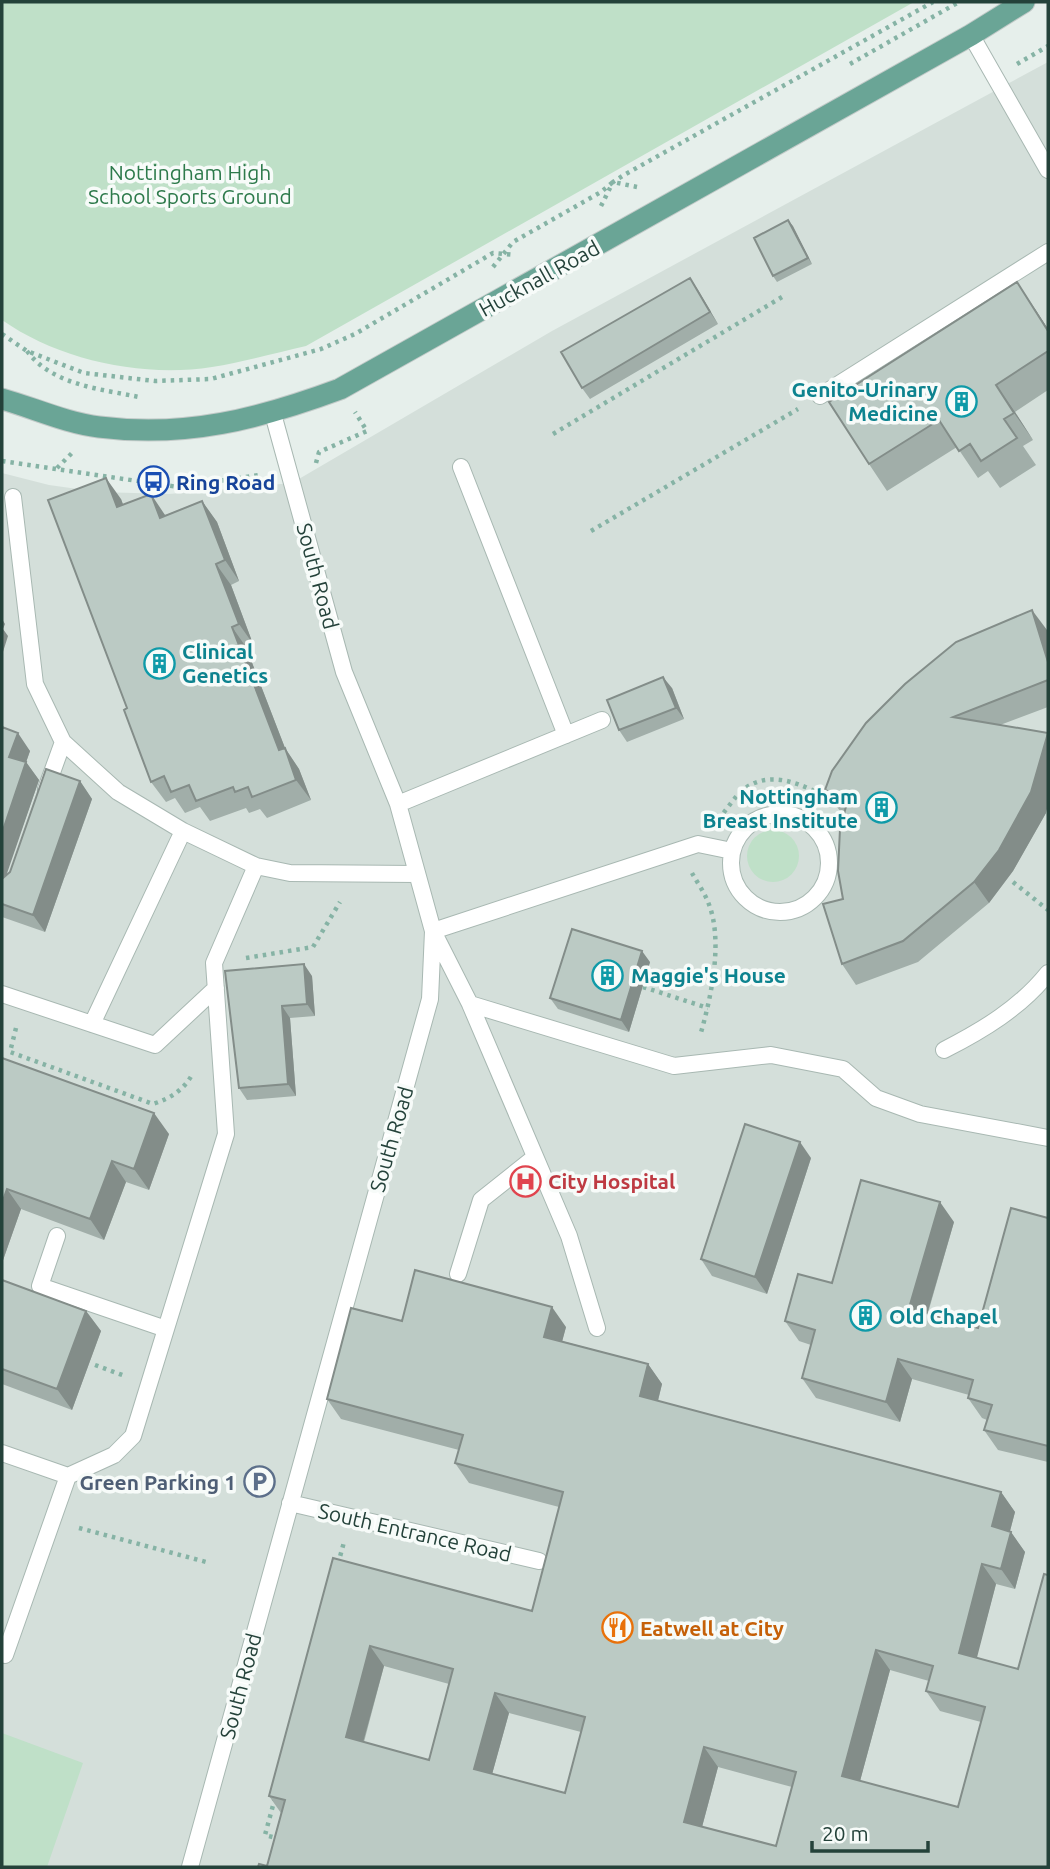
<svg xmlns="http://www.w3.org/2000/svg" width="1050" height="1869" viewBox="0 0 1050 1869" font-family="Ubuntu,sans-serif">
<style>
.built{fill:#d4dfda}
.green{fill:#bfe0c8}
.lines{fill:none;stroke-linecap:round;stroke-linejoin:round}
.lane-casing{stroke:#a8b8b2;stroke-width:18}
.primary-casing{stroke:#c2cac8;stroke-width:23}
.path{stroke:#86b3a5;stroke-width:4.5;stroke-dasharray:3.5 5;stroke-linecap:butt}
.lane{stroke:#fff;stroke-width:16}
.primary{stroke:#6aa596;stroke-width:21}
.wall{fill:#a1aea9;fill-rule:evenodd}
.shaded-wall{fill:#838d89}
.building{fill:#bbcac4;stroke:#838d89;stroke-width:2;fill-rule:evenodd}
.labels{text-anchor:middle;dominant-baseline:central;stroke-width:7;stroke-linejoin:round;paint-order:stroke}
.park-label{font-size:21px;fill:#2d7a4b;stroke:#f7fbf9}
.street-label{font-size:21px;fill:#24423a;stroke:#f7fbf9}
.culture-label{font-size:21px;font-weight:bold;fill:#0d838f;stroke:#f7fbf9;text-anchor:start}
.transit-label{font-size:21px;font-weight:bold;fill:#164399;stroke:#f7fbf9;text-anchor:start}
.health-label{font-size:21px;font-weight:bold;fill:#be3a42;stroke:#f7fbf9;text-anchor:start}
.service-label{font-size:21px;font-weight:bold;fill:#4e5e75;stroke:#f7fbf9;text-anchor:end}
.food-label{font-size:21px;font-weight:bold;fill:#c56008;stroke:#f7fbf9;text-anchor:start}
</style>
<rect width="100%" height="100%" fill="#e6efeb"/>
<!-- built -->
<path class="built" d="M1048,62V1867H2V473L49,485L99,492L169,494L292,483L552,331Z"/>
<!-- green -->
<path class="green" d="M2,2H914L306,346C275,353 243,362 212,367C142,378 59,360 2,320Z
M747 856a26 26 0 1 1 52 0a26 26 0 1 1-52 0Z
M2,1733L83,1763L47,1867H2Z"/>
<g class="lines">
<defs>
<path id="lane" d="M971,35L1048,170
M820,396L1048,252
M461,467L566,735
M13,497L35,684L63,742L118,792L183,831L256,866L290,873L416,874
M46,789L63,742
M398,804L602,720
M731 863a49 49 0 1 1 98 0a49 49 0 1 1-98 0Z
M2,994L155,1045L216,988
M470,1004L674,1066L771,1055L843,1069L876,1098L920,1114L1048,1138
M92,1024L183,831
M944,1050C983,1030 1020,1008 1048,973
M57,1236L40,1286L166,1329
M458,1274L481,1200L535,1157
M597,1328L569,1236L470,1004L433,931L698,844L732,851
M2,1453L68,1476L114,1455L133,1436L226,1134L214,963L256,866
M290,1503L539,1561
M5,1655L68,1476
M190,1867L402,1100L430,999L433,931L398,804L344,672L273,414"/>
<path id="primary" d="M2,399C34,408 66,423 99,427C186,438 259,419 340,389L971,35L1024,2"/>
</defs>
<!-- lane casing -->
<use href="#lane" class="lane-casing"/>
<!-- primary casing -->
<use href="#primary" class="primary-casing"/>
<!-- path -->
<path class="path" d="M850,64L959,2
M1017,64L1048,46
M601,206L613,182L624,175L933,2
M493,267L513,242L601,192L613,182L637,187
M2,334L27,351L84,373L155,381L211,379L321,349L355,334L493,253L515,255
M27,351C52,385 100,389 139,397
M553,434L782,297
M2,461L178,487L260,475
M316,463L319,452L367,431L355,412
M57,468L73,452
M591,531L798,409
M718,819C727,810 734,797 744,789C772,768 805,786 832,800L834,797
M692,873C697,882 704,892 708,902C724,940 711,998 700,1036
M1013,882L1048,910
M246,958L313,947L340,902
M643,987L708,1008
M16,1028L10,1052L153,1104C171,1098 184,1090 193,1073
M95,1365L125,1376
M79,1528L210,1563
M338,1564L344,1542
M275,1798L265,1835L280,1839"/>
<!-- lane -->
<use href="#lane" class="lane"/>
<!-- primary -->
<use href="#primary" class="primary"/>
</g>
<!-- wall -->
<path class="wall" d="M788,220L812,264L777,282L773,276Z
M690,278L718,324L590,399L582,388Z
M1035,309L1048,329V390L1015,412L1033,440L1023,446L1036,465L1000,488L988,471L978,478L957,447L887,491L869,464Z
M121,499L123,505L166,515L202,501L217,522L239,581L231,585L253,644L246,647L285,748L299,769L311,800L267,818L260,809L249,813L246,808L210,821L200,807L185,813L175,798L166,802L151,782L127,708Z
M1047,630L1048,634V707L1000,725L1046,813L1013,871L989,903L918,962L856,985L842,964L844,813L840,811L825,790Z
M672,688L684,719L627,742L619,730Z
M2,727L30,751L26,762L39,780L5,876L10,872L80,781L92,799L45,932L2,917Z
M650,962L629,1032L558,1009L550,998Z
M225,971L312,976L315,1016L290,1018L296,1096L247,1100L239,1088Z
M2,1058L169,1134L149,1190L126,1182L104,1240L21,1209L2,1263Z
M811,1158L767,1294L712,1276L701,1259Z
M1048,1218V1462L998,1450L984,1430L987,1420L982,1418L968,1398L969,1395L912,1379L900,1422L816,1398L802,1378L811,1345L799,1341L785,1321L832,1283L954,1222L928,1313L978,1328Z
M2,1280L86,1311L101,1331L72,1410L2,1384Z
M402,1321L566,1327L562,1341L648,1364L662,1384L658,1401L1001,1492L1015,1512L1010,1531L1025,1552L1015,1589L996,1584L976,1658L1048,1867L267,1866L281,1813L269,1796L333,1558L532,1611L559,1507L469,1483L455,1463L459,1450L341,1419L327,1399ZM384,1666L449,1684L429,1760L364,1742ZM890,1670L929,1681L926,1691L940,1711L981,1722L958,1807L860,1781ZM509,1713L581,1732L565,1793L492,1774ZM718,1767L792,1787L776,1846L702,1827Z"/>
<!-- shaded-wall -->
<path class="shaded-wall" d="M788,220L793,226L812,264L808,258Z
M690,278L698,290L718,324L710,312Z
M1017,282L1035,309L1048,329V331Z
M996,385L1015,412L1033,440L1014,413Z
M106,478L121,499L132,528L117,507Z
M151,494L165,515L174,538L160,518Z
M202,501L217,522L239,581L225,560Z
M216,564L231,585L253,644L239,624Z
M1032,610L1047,630L1048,634V662Z
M2,619L5,624L3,629L8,636L2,655Z
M232,627L246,647L285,748L299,769L311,800L296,780L279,750Z
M663,677L672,688L684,719L676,708Z
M18,733L30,751L22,774L9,757Z
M1048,733V805L1046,813L1013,871L989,903L974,882Z
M26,762L39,780L2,888V833Z
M80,781L92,799L45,932L33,915Z
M642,951L650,962L629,1032L621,1020Z
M304,964L312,976L315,1016L307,1004Z
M282,1006L290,1018L296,1096L288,1084Z
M154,1113L169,1134L149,1190L134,1169Z
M800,1142L811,1158L767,1294L755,1277Z
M112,1161L126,1182L104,1240L90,1219Z
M7,1189L21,1209L2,1263V1203Z
M940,1202L954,1222L923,1328L909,1308Z
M552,1307L566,1327L558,1357L544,1337Z
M86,1311L101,1331L72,1410L57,1389Z
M898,1359L912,1379L900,1422L886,1402Z
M648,1364L662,1384L654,1416L640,1396Z
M1001,1492L1015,1512L1006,1546L992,1526Z
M1011,1532L1025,1552L1015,1589L1001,1569Z
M982,1564L996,1584L973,1673L959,1653Z
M370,1646L384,1666L359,1757L346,1737Z
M876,1650L890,1670L856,1796L842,1776Z
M495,1693L509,1713L488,1789L474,1769Z
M704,1747L718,1767L698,1842L684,1822Z"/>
<!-- building -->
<path class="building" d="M788,220L808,258L773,276L754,238Z
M690,278L710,312L582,388L561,352Z
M1017,282L1048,331V351L996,385L1014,413L1004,419L1017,438L981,461L970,444L959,451L939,420L869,464L829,402Z
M106,478L117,507L151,494L160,518L202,501L225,560L216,564L239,624L232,627L279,750L285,748L296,780L252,797L248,787L235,792L233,787L196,801L189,785L171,792L164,776L151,782L124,710L127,708L48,500Z
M1032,610L1048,662V680L953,717L1048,733L1031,792L999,850L974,882L903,941L842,964L823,904L843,899L838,871L840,829L848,799L825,790L832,771L866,723L905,684L956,642Z
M663,677L676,708L619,730L607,700Z
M2,727L18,733L9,757L26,762L2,833Z
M46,769L80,781L33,915L2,904V878H3L10,872Z
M572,929L642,951L621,1020L550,998Z
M304,964L307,1004L282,1006L288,1084L239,1088L225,971Z
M2,1058L154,1113L134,1169L112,1161L90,1219L7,1189L2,1203Z
M745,1124L800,1142L755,1277L701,1259Z
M861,1180L940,1202L909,1308L978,1328L1011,1208L1048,1218V1446L984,1430L992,1405L968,1398L973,1380L898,1359L886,1402L802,1378L815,1330L785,1321L798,1274L832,1283Z
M415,1270L552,1307L544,1337L648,1364L640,1396L1001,1492L992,1526L1011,1532L1001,1569L982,1564L959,1653L1018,1669L1044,1574L1048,1575V1867H258L259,1864L267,1866L285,1800L269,1796L333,1558L532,1611L563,1492L455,1463L463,1435L327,1399L351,1308L402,1321ZM370,1646L453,1669L429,1760L346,1737ZM876,1650L933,1666L926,1691L985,1707L958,1807L842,1776ZM495,1693L585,1717L565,1793L474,1769ZM704,1747L796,1772L776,1846L684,1822Z
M2,1280L86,1311L57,1389L2,1369Z"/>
<!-- icons -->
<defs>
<symbol id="building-ring" viewBox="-11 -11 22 22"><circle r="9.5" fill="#f7fbf9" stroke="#0f9aa8" stroke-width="1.5"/><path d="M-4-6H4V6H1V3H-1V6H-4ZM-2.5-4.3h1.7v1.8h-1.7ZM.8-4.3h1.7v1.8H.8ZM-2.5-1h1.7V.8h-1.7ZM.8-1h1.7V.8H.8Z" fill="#0f9aa8"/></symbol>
<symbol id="bus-ring" viewBox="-11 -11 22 22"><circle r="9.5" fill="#f7fbf9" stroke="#1a4fb4" stroke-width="1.5"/><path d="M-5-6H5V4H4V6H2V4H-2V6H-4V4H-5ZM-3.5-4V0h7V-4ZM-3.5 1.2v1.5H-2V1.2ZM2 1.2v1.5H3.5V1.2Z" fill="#1a4fb4"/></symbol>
<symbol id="hospital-ring" viewBox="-11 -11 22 22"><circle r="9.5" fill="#f7fbf9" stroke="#e0444e" stroke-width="1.5"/><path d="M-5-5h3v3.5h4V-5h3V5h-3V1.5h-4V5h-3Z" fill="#e0444e"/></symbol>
<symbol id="parking-ring" viewBox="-11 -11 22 22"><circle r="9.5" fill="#f7fbf9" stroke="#5c6f8a" stroke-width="1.5"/><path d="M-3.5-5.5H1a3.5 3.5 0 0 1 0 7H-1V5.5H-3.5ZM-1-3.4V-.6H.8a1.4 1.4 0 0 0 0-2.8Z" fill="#5c6f8a"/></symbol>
<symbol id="restaurant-ring" viewBox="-11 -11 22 22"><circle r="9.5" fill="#f7fbf9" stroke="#e8710a" stroke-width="1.5"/><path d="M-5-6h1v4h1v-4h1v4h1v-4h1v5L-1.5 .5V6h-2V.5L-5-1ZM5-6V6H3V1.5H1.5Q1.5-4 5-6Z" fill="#e8710a"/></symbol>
</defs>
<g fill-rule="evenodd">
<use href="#building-ring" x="944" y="384" width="35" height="35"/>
<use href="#bus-ring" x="136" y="464" width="35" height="35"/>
<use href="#building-ring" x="142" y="646" width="35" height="35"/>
<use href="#building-ring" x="864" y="790" width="35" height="35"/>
<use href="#building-ring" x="590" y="958" width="35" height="35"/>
<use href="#hospital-ring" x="508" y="1164" width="35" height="35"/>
<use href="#building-ring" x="848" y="1298" width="35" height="35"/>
<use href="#parking-ring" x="242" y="1464" width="35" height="35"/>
<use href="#restaurant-ring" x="600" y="1610" width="35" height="35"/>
</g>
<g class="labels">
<!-- park labels -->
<g class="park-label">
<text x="190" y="172">Nottingham High<tspan x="190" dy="24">School Sports Ground</tspan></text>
</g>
<!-- street labels -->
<g class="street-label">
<text transform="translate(539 278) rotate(-29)">Hucknall Road</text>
<text transform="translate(318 576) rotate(75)">South Road</text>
<text transform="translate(391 1139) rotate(-74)">South Road</text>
<text transform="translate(415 1532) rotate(13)">South Entrance Road</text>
<text transform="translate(240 1686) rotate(-75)">South Road</text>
</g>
<!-- culture labels -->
<g class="culture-label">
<text x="938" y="389" text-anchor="end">Genito-Urinary<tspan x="938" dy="24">Medicine</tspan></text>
<text x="182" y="651">Clinical<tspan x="182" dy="24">Genetics</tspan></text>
<text x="858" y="796" text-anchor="end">Nottingham<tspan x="858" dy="24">Breast Institute</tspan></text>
<text x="631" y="975">Maggie's House</text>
<text x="889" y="1316">Old Chapel</text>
</g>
<!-- transit labels -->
<g class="transit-label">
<text x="176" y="482">Ring Road</text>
</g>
<!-- health labels -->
<g class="health-label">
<text x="548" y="1181">City Hospital</text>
</g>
<!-- service labels -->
<g class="service-label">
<text x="236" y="1482">Green Parking 1</text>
</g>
<!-- food labels -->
<g class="food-label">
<text x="640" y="1628">Eatwell at City</text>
</g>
</g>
<!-- border -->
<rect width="1050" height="1869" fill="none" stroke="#24423a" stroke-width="7"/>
<!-- scale -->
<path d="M812 1841v10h116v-10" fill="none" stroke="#24423a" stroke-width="3.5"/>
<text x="822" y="1841" font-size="21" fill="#24423a" stroke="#f7fbf9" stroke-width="5" paint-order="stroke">20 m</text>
</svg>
